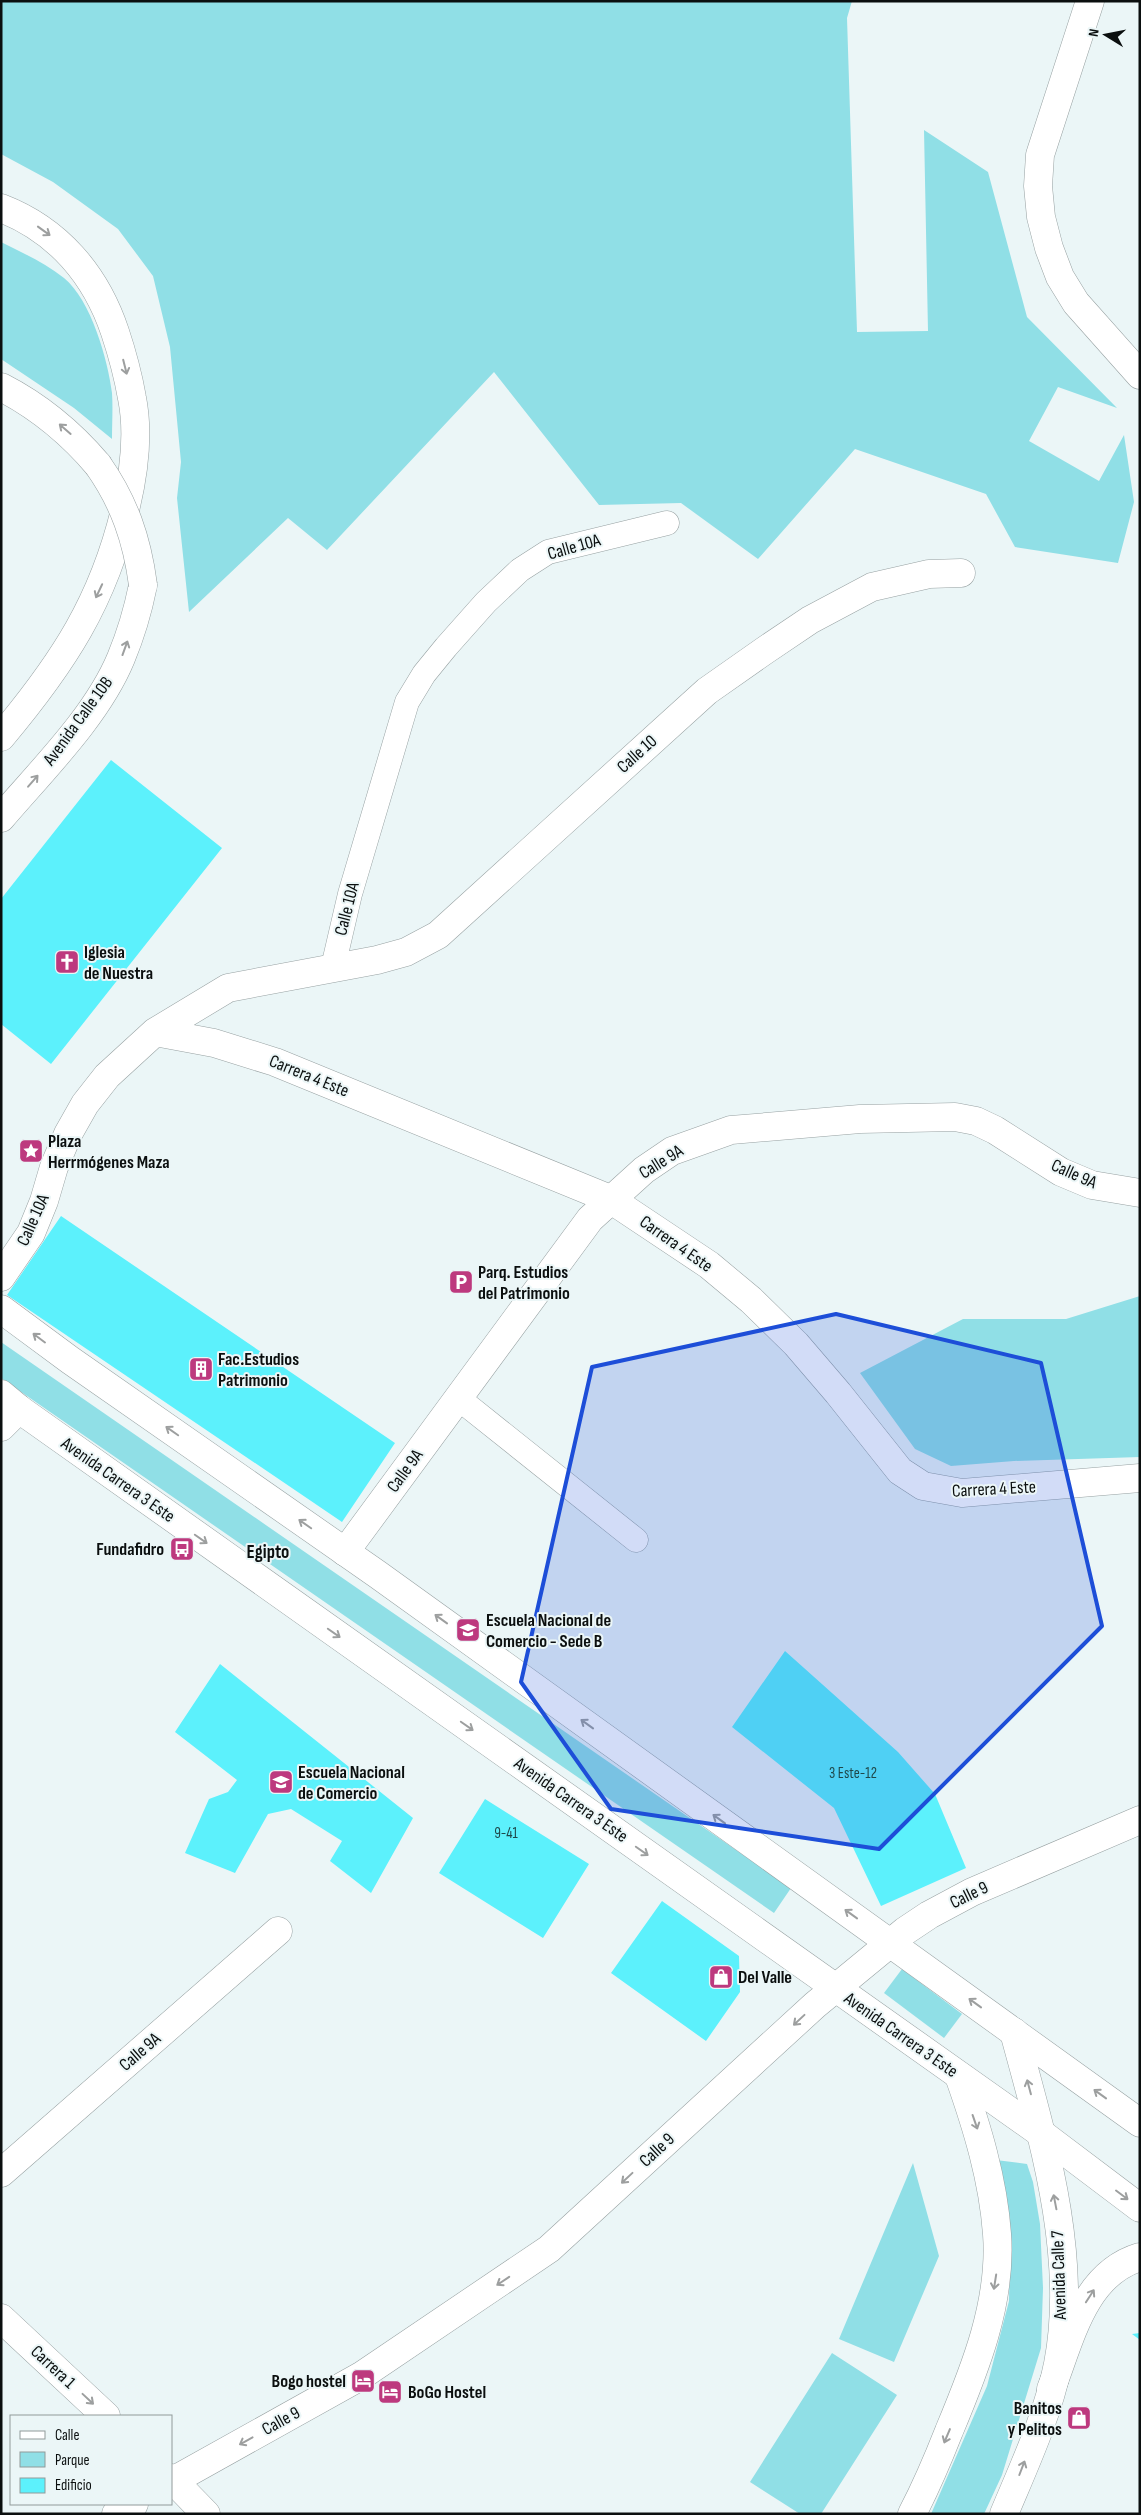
<svg xmlns="http://www.w3.org/2000/svg" width="1141" height="2515" viewBox="0 0 1141 2515" font-family="'Sofia Sans Condensed',sans-serif">
<style>
.green{fill:#90dfe6}
.building{fill:#5cf1fc}
.lines{fill:none;stroke-linecap:round;stroke-linejoin:round}
.service-casing{stroke:#97a1a2;stroke-width:25}
.minor-casing{stroke:#97a1a2;stroke-width:29}
.tertiary-casing{stroke:#97a1a2;stroke-width:29}
.primary-casing{stroke:#97a1a2;stroke-width:29}
.service{stroke:#fff;stroke-width:24}
.minor{stroke:#fff;stroke-width:28}
.tertiary{stroke:#fff;stroke-width:28}
.primary{stroke:#fff;stroke-width:28}
.primary-bridge-casing{stroke:#97a1a2;stroke-width:29;stroke-linecap:butt}
.primary-bridge{stroke:#fff;stroke-width:28}
.oneway{stroke:#9d9f9f}
.marked{fill:#1d4ed8;fill-opacity:0.2;stroke:#1d4ed8;stroke-width:4;stroke-linejoin:round}
.labels{text-anchor:middle;dominant-baseline:central;stroke-width:4;stroke-linejoin:round;paint-order:stroke}
.number-label{font-size:15px;fill:#1f484a}
.street-label{font-size:18px;fill:#0b0f0f;stroke:#ebf6f7}
.poi-label{font-size:18px;font-weight:bold;fill:#0b0f0f;stroke:#ebf6f7;text-anchor:start}
.neighbourhood-label{font-size:19px;font-weight:bold;fill:#0b0f0f;stroke:#ebf6f7}
</style>
<rect width="100%" height="100%" fill="#ebf6f7"/>
<!-- green -->
<path class="green" d="M1,1H852L847,18L857,332L928,331L924,130L988,172L1027,317L1117,408L1058,387L1029,441L1099,481L1124,435L1134,502L1118,563L1015,547L986,494L855,449L758,559L681,503L599,505L494,372L327,550L288,518L189,612L177,498L181,462L170,347L153,276L118,229L53,182L1,154Z
M1,242C23,253 45,263 64,278C91,300 108,360 112,393C113,408 112,424 112,439L74,408L1,359Z
M1140,1296V1457L1014,1461L951,1466L915,1449L860,1373L963,1319H1066Z
M1,1342L791,1888L774,1913L1,1378Z
M902,1969L962,2014L944,2038L884,1993Z
M996,2160L1027,2164L1033,2182L1040,2224L1043,2288L1041,2348L1002,2475L984,2514H931L987,2386L1009,2301L1010,2249Z
M913,2163L939,2256L894,2362L839,2339Z
M832,2353L897,2395L821,2514H800L750,2482Z"/>
<!-- building -->
<path class="building" d="M111,760L222,848L51,1064L1,1024V899Z
M61,1216L395,1443L342,1522L7,1295Z
M785,1651L898,1752L935,1794L966,1868L881,1906L834,1808L732,1727Z
M220,1664L413,1818L371,1893L330,1861L342,1841L291,1809L268,1814L235,1873L185,1853L209,1799L228,1792L237,1780L175,1732Z
M485,1799L589,1864L543,1938L439,1873Z
M662,1901L739,1956L740,1992L706,2041L611,1973Z
M1140,2333V2340L1132,2334Z"/>
<g class="lines">
<defs>
<path id="service" d="M333,967L350,894L407,702L424,674L446,647L486,602L520,570L548,552L667,523
M458,1398L636,1540"/>
<path id="minor" d="M1090,1L1040,155L1038,186L1041,217L1049,248L1060,277L1076,303L1140,375
M155,1032L214,1043L275,1062L610,1199L709,1265L751,1300L796,1344L838,1393L900,1471L923,1486L962,1493L1140,1478
M1,1277L31,1233L44,1201L54,1167L68,1134L85,1104L107,1076L155,1032L228,988L377,960L406,952L438,935L707,691L764,651L810,620L872,587L929,574L961,573
M1,1427L19,1409
M345,1552L590,1219L644,1170L672,1151L731,1130L860,1119L955,1117L976,1121L995,1130L1061,1172L1092,1185L1140,1193
M1,2173L278,1931
M1,2318L106,2416
M171,2478L206,2514
M171,2482L361,2376L549,2249L815,2005L905,1931L929,1915L972,1892L1140,1820
M116,2514L134,2504"/>
<path id="tertiary" d="M912,2514C926,2487 938,2459 949,2431C975,2369 1002,2302 997,2234C993,2179 977,2127 959,2076
M1004,2514C1024,2466 1048,2415 1058,2364C1079,2255 1042,2136 1014,2032"/>
<path id="primary" d="M1,208C58,230 96,275 115,332C122,353 128,375 132,398C139,433 134,472 126,506C104,601 63,663 1,737
M1,387C40,407 70,432 98,465
M1,818C42,770 97,716 121,658C131,634 138,610 143,585
M1,1309L70,1360L377,1574L1140,2123
M1,1394L19,1409L1042,2134L1140,2208
M1051,2389C1070,2341 1083,2274 1140,2257"/>
</defs>
<!-- service casing -->
<use href="#service" class="service-casing"/>
<!-- minor casing -->
<use href="#minor" class="minor-casing"/>
<!-- tertiary casing -->
<use href="#tertiary" class="tertiary-casing"/>
<!-- primary casing -->
<use href="#primary" class="primary-casing"/>
<!-- service -->
<use href="#service" class="service"/>
<!-- minor -->
<use href="#minor" class="minor"/>
<!-- tertiary -->
<use href="#tertiary" class="tertiary"/>
<!-- primary -->
<use href="#primary" class="primary"/>
<defs>
<path id="primary-bridge" d="M98,465C124,502 137,539 143,585"/>
</defs>
<!-- primary-bridge casing -->
<use href="#primary-bridge" class="primary-bridge-casing"/>
<!-- primary-bridge -->
<use href="#primary-bridge" class="primary-bridge"/>
</g>
<!-- one-way arrows -->
<defs><path id="oneway-shaft" d="M-6 0H5M1.5-3L5.5 0L1.5 3" fill="none" stroke-width="1.6" stroke-linecap="round" stroke-linejoin="round" transform="scale(1.25)"/></defs>
<g class="oneway">
<use href="#oneway-shaft" transform="translate(44 231) rotate(36)"/>
<use href="#oneway-shaft" transform="translate(125 367) rotate(76)"/>
<use href="#oneway-shaft" transform="translate(65 429) rotate(-139)"/>
<use href="#oneway-shaft" transform="translate(99 591) rotate(115)"/>
<use href="#oneway-shaft" transform="translate(125 648) rotate(-70)"/>
<use href="#oneway-shaft" transform="translate(33 781) rotate(-49)"/>
<use href="#oneway-shaft" transform="translate(39 1338) rotate(-143)"/>
<use href="#oneway-shaft" transform="translate(172 1431) rotate(-145)"/>
<use href="#oneway-shaft" transform="translate(305 1524) rotate(-145)"/>
<use href="#oneway-shaft" transform="translate(201 1539) rotate(35)"/>
<use href="#oneway-shaft" transform="translate(441 1619) rotate(-144)"/>
<use href="#oneway-shaft" transform="translate(334 1633) rotate(35)"/>
<use href="#oneway-shaft" transform="translate(587 1724) rotate(-144)"/>
<use href="#oneway-shaft" transform="translate(467 1726) rotate(35)"/>
<use href="#oneway-shaft" transform="translate(719 1819) rotate(-144)"/>
<use href="#oneway-shaft" transform="translate(642 1851) rotate(35)"/>
<use href="#oneway-shaft" transform="translate(851 1914) rotate(-144)"/>
<use href="#oneway-shaft" transform="translate(975 2003) rotate(-144)"/>
<use href="#oneway-shaft" transform="translate(799 2020) rotate(137)"/>
<use href="#oneway-shaft" transform="translate(1029 2087) rotate(-105)"/>
<use href="#oneway-shaft" transform="translate(1100 2094) rotate(-144)"/>
<use href="#oneway-shaft" transform="translate(975 2122) rotate(71)"/>
<use href="#oneway-shaft" transform="translate(627 2178) rotate(137)"/>
<use href="#oneway-shaft" transform="translate(1122 2195) rotate(37)"/>
<use href="#oneway-shaft" transform="translate(1055 2202) rotate(-101)"/>
<use href="#oneway-shaft" transform="translate(503 2281) rotate(146)"/>
<use href="#oneway-shaft" transform="translate(995 2282) rotate(99)"/>
<use href="#oneway-shaft" transform="translate(1090 2296) rotate(-57)"/>
<use href="#oneway-shaft" transform="translate(88 2399) rotate(43)"/>
<use href="#oneway-shaft" transform="translate(947 2436) rotate(113)"/>
<use href="#oneway-shaft" transform="translate(246 2441) rotate(151)"/>
<use href="#oneway-shaft" transform="translate(1022 2468) rotate(-69)"/>
</g>
<!-- marked area -->
<path class="marked" d="M836,1314L1041,1363L1102,1626L879,1849L611,1809L521,1682L592,1367Z"/>
<!-- icons -->
<defs>
<symbol id="church-square" viewBox="-11 -11 22 22"><rect x="-9" y="-9" width="18" height="18" rx="4" fill="#bd397e" stroke="#ebf6f7"/><path d="M-1.2-6h2.4v3.5h3.3v2.4h-3.3V6h-2.4V-.1h-3.3v-2.4h3.3Z" fill="#fff"/></symbol>
<symbol id="sight-square" viewBox="-11 -11 22 22"><rect x="-9" y="-9" width="18" height="18" rx="4" fill="#bd397e" stroke="#ebf6f7"/><path d="M0-6L1.8-2.2L6-1.7L2.9 1.2L3.7 5.4L0 3.3L-3.7 5.4L-2.9 1.2L-6-1.7L-1.8-2.2Z" fill="#fff"/></symbol>
<symbol id="parking-square" viewBox="-11 -11 22 22"><rect x="-9" y="-9" width="18" height="18" rx="4" fill="#bd397e" stroke="#ebf6f7"/><path d="M-3.5-5.5H1a3.5 3.5 0 0 1 0 7H-1V5.5H-3.5ZM-1-3.4V-.6H.8a1.4 1.4 0 0 0 0-2.8Z" fill="#fff"/></symbol>
<symbol id="building-square" viewBox="-11 -11 22 22"><rect x="-9" y="-9" width="18" height="18" rx="4" fill="#bd397e" stroke="#ebf6f7"/><path d="M-4-6H4V6H1V3H-1V6H-4ZM-2.5-4.3h1.7v1.8h-1.7ZM.8-4.3h1.7v1.8H.8ZM-2.5-1h1.7V.8h-1.7ZM.8-1h1.7V.8H.8Z" fill="#fff"/></symbol>
<symbol id="bus-square" viewBox="-11 -11 22 22"><rect x="-9" y="-9" width="18" height="18" rx="4" fill="#bd397e" stroke="#ebf6f7"/><path d="M-5-6H5V4H4V6H2V4H-2V6H-4V4H-5ZM-3.5-4V0h7V-4ZM-3.5 1.2v1.5H-2V1.2ZM2 1.2v1.5H3.5V1.2Z" fill="#fff"/></symbol>
<symbol id="school-square" viewBox="-11 -11 22 22"><rect x="-9" y="-9" width="18" height="18" rx="4" fill="#bd397e" stroke="#ebf6f7"/><path d="M0-5L7-2L0 1L-7-2ZM-4 1L0 2.5L4 1V4Q0 6-4 4Z" fill="#fff"/></symbol>
<symbol id="shop-square" viewBox="-11 -11 22 22"><rect x="-9" y="-9" width="18" height="18" rx="4" fill="#bd397e" stroke="#ebf6f7"/><path d="M-5-2.5h2.3a2.7 3.5 0 0 1 5.4 0H5L5.5 6h-11ZM-1.5-2.5h3a1.5 2.3 0 0 0-3 0Z" fill="#fff"/></symbol>
<symbol id="hotel-square" viewBox="-11 -11 22 22"><rect x="-9" y="-9" width="18" height="18" rx="4" fill="#bd397e" stroke="#ebf6f7"/><path d="M-6-4.5h1.5V1H6V5H4.5V3h-9V5H-6ZM-4 0a1.8 1.8 0 1 1 3.6 0ZM.5 0V-2.5h3Q6-2.5 6 0Z" fill="#fff"/></symbol>
</defs>
<g fill-rule="evenodd">
<use href="#church-square" x="53" y="948" width="28" height="28"/>
<use href="#sight-square" x="17" y="1137" width="28" height="28"/>
<use href="#parking-square" x="447" y="1268" width="28" height="28"/>
<use href="#building-square" x="187" y="1355" width="28" height="28"/>
<use href="#bus-square" x="168" y="1535" width="28" height="28"/>
<use href="#school-square" x="454" y="1616" width="28" height="28"/>
<use href="#school-square" x="267" y="1768" width="28" height="28"/>
<use href="#shop-square" x="707" y="1963" width="28" height="28"/>
<use href="#hotel-square" x="349" y="2367" width="28" height="28"/>
<use href="#hotel-square" x="376" y="2378" width="28" height="28"/>
<use href="#shop-square" x="1065" y="2404" width="28" height="28"/>
</g>
<g class="labels">
<!-- number labels -->
<g class="number-label">
<text x="853" y="1773">3 Este-12</text>
<text x="506" y="1833">9-41</text>
</g>
<!-- street labels -->
<g class="street-label">
<text transform="translate(574 547) rotate(-16)">Calle 10A</text>
<text transform="translate(78 721) rotate(-54)">Avenida Calle 10B</text>
<text transform="translate(637 754) rotate(-42)">Calle 10</text>
<text transform="translate(347 909) rotate(-76)">Calle 10A</text>
<text transform="translate(309 1076) rotate(22)">Carrera 4 Este</text>
<text transform="translate(661 1162) rotate(-32)">Calle 9A</text>
<text transform="translate(1074 1174) rotate(24)">Calle 9A</text>
<text transform="translate(33 1220) rotate(-66)">Calle 10A</text>
<text transform="translate(676 1244) rotate(35)">Carrera 4 Este</text>
<text transform="translate(405 1471) rotate(-54)">Calle 9A</text>
<text transform="translate(118 1480) rotate(35)">Avenida Carrera 3 Este</text>
<text transform="translate(994 1489) rotate(-3)">Carrera 4 Este</text>
<text transform="translate(571 1800) rotate(35)">Avenida Carrera 3 Este</text>
<text transform="translate(969 1895) rotate(-26)">Calle 9</text>
<text transform="translate(901 2035) rotate(35)">Avenida Carrera 3 Este</text>
<text transform="translate(140 2052) rotate(-41)">Calle 9A</text>
<text transform="translate(657 2150) rotate(-43)">Calle 9</text>
<text transform="translate(1059 2275) rotate(-92)">Avenida Calle 7</text>
<text transform="translate(53 2367) rotate(43)">Carrera 1</text>
<text transform="translate(281 2421) rotate(-29)">Calle 9</text>
</g>
<!-- poi labels -->
<g class="poi-label">
<text x="84" y="952">Iglesia<tspan x="84" dy="21">de Nuestra</tspan></text>
<text x="48" y="1141">Plaza<tspan x="48" dy="21">Herrmógenes Maza</tspan></text>
<text x="478" y="1272">Parq. Estudios<tspan x="478" dy="21">del Patrimonio</tspan></text>
<text x="218" y="1359">Fac.Estudios<tspan x="218" dy="21">Patrimonio</tspan></text>
<text x="164" y="1549" text-anchor="end">Fundafidro</text>
<text x="486" y="1620">Escuela Nacional de<tspan x="486" dy="21">Comercio - Sede B</tspan></text>
<text x="298" y="1772">Escuela Nacional<tspan x="298" dy="21">de Comercio</tspan></text>
<text x="738" y="1977">Del Valle</text>
<text x="346" y="2381" text-anchor="end">Bogo hostel</text>
<text x="408" y="2392">BoGo Hostel</text>
<text x="1062" y="2408" text-anchor="end">Banitos<tspan x="1062" dy="21">y Pelitos</tspan></text>
</g>
<!-- neighbourhood labels -->
<g class="neighbourhood-label">
<text x="268" y="1552">Egipto</text>
</g>
</g>
<!-- border -->
<rect width="1141" height="2515" fill="none" stroke="#0b0f0f" stroke-width="5"/>
<!-- legend -->
<rect x="10" y="2415" width="162" height="90" fill="#ebf6f7" stroke="#919a9a"/>
<rect x="20" y="2431" width="25" height="8" fill="#ffffff" stroke="#919a9a"/>
<text x="55" y="2440" font-size="15" fill="#0b0f0f">Calle</text>
<rect x="20" y="2452" width="25" height="15" fill="#90dfe6" stroke="#919a9a"/>
<text x="55" y="2465" font-size="15" fill="#0b0f0f">Parque</text>
<rect x="20" y="2478" width="25" height="15" fill="#5cf1fc" stroke="#919a9a"/>
<text x="55" y="2490" font-size="15" fill="#0b0f0f">Edificio</text>
<!-- north arrow -->
<g transform="translate(1106 35) rotate(280)" stroke="#ebf6f7" stroke-width="4" paint-order="stroke">
<path d="M0-4L9 19L0 12L-9 19Z" fill="#0b0f0f"/>
<text y="-8" font-size="14" font-weight="bold" text-anchor="middle" fill="#0b0f0f">N</text>
</g>
</svg>
